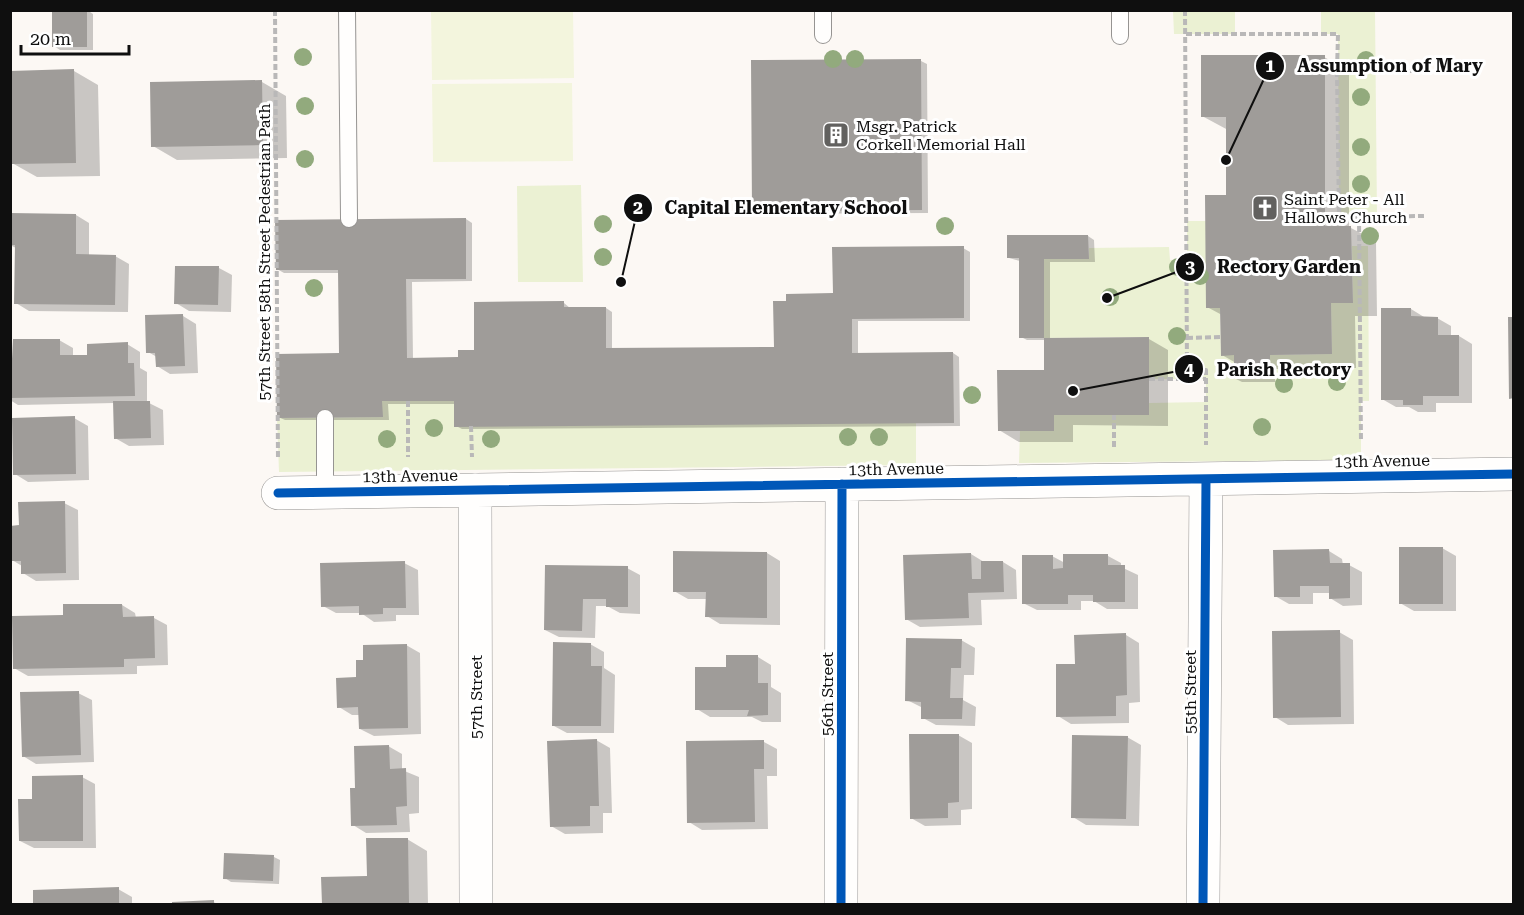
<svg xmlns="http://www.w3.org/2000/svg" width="1524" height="915" viewBox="0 0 1524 915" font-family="'Roboto Serif',serif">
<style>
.green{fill:#ebf1d3}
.pitch{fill:#f3f5dd}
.shadow{fill:#0003}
.building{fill:#9f9c99}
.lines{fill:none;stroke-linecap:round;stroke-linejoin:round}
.lane-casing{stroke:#969492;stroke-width:18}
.street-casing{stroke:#969492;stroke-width:34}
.path{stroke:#b9b8b8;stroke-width:4;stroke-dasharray:6 3;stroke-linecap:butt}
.lane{stroke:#fffefd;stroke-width:16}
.street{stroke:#fffefd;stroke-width:33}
.cycleway-casing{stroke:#fff;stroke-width:13}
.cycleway{stroke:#0057b8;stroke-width:9}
.tree{fill:#92aa7d}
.labels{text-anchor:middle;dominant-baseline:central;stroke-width:6;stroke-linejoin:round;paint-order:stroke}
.poi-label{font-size:16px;fill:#0f0f0f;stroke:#fff;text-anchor:start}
.street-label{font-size:16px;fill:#0f0f0f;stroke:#fff}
.leader{fill:none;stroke:#0f0f0f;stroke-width:2}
.callout-dot{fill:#0f0f0f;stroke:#fff;stroke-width:2}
.mark-label{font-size:18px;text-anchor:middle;font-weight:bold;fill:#fff}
.callout-label{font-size:18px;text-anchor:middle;font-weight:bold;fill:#0f0f0f;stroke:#fff;stroke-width:6;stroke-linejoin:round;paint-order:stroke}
</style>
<rect width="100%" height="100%" fill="#fcf8f4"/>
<!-- green -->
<path class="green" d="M1173,11H1235V34H1174Z
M1321,11H1375L1377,217H1339L1338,34H1321Z
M581,185L583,282H518L517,186Z
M1187,221H1206V307L1220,308L1221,355H1234L1235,379H1269L1270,355L1332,354L1331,303H1353L1352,246H1368L1369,401H1361V460L1019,463L1020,431H1053L1054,415H1149V403L1206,402V379H1149V337L1044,338V259H1089V248L1169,247L1170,260L1187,259Z
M382,401H454L916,423V465L279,472L277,418L382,417Z"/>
<!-- pitch -->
<path class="pitch" d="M431,11H573L574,78L432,80Z
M572,83L573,161L433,162L432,84Z"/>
<!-- shadow -->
<path class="shadow" d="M87,10L93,14V50H60L54,46L53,11Z
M1324,57L1349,71V227L1376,241L1377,316H1355L1356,368L1275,369V382H1242L1236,379V363L1222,355V315L1207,307L1228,196V130L1202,116Z
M921,61L927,64L928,213L760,214L753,210Z
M74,71L98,85L100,176L37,177L12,163Z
M262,82L286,96L287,158L177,160L153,146Z
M10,214L76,215L89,223V256H115L129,264L128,312L29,311L16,303V248L10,245Z
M466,219L472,223V281L412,282L413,359H460L564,303L570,308H606L612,312V350L775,349L787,302L834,294L963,248L970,252V321H858V355L953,353L959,357L960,426L462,429L456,426V404H388L389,420H285L278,417L340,355V273H284L277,269Z
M1088,236L1094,240L1095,262H1050V339H1149L1168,350V426L1073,425V442H1019L999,430L1046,371V340H1027L1021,337L1020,261L1009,258Z
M219,268L232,275L231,312L189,311L176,303Z
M1411,309L1424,317L1437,318L1451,326V336H1459L1472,344V403H1436V412H1418L1409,407H1396L1382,399Z
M183,316L196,324L198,373L170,374L157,366V357L148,352Z
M59,340L73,348V356H89L127,344L140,352V368L147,372V402L163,410L164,445L129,446L115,438V403L18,405L10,400V361Z
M74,418L88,426L89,480L28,482L15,474Z
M64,503L78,510L79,580L36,581L23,573L22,566L12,560L20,527Z
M1442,548L1456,556V611H1414L1400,603Z
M1329,551L1342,559L1343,565H1349L1362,572V605L1343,606L1330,598V593H1313V604H1289L1275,596Z
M767,553L780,561V625L720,624L707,616V599H688L674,591Z
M971,554L984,562H1003L1016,570L1017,599L981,600L982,625L920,627L906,619Z
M1052,556L1065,563L1108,556L1121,563V567L1138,575V609H1107L1094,601H1081V610H1037L1023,603Z
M404,563L418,570L419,615H396V621L374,622L361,613H336L323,606Z
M546,567L627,568L640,575V614L620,613L607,606H596L595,638L559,637L545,630Z
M122,605L135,613L136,618H154L167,625L168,665L137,666V674L28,676L14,668L65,616Z
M1339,632L1353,640L1354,724L1288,725L1275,717Z
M1126,635L1139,643L1140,702L1129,703V723L1071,724L1058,716L1076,665Z
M961,640L975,648L974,675H964L963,700L976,707L975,726L936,725L923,718V708L907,700Z
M590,644L604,652V668L615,675L614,733H567L554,726Z
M406,645L420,653L421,734L374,736L360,729V715H352L339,707L358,678L365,661Z
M758,657L771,665V687L781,693V722H762L752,717H710L697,709L728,668Z
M78,693L92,700L94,762L36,764L23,756Z
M958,735L972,743V809L961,810V825L925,826L911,818Z
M1127,737L1141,745L1139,826L1086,825L1073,817Z
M596,740L610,748L612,813H603V833L565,834L551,826Z
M764,742L777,749V776H767L768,829L702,830L689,822Z
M388,746L402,754V770L419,777V813L409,814L410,832L366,833L353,825L357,789Z
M82,777L95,784L96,848H34L20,841L34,800Z
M407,839L427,851L428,904H323L322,879L369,877Z
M274,857L280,860L279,884L231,882L225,878Z
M118,889L132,897V904H35L34,891Z
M213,902L218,904H174V903Z"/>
<!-- building -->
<path class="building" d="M52,10H87V47H52Z
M1201,55H1325V226H1351L1353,303H1331L1332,354L1270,355V379H1234V355L1221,356L1220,308H1206L1205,195H1226V117H1201Z
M921,59L922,210L752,211L751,60Z
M74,69L76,163L11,164L10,71Z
M262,80L263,145L151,147L150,82Z
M10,213L76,214V254L116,255L115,305L14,304L15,245H10Z
M466,218V279H406L407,358L458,357V350H474V302L564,301V307H606V348L774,347L773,301H786V294L833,293L832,247L964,246V318L852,319V353L953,352L954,423L454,427V401H382L383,417L277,418L276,354L339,353L338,270H276L275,220Z
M1007,235H1088L1089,259H1044V338H1019V258H1007Z
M175,266H219L218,305L174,304Z
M1381,308H1411V316L1438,317V335H1459V396H1423V405H1403V400H1381Z
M183,314L185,366L156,367L155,353H146L145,315Z
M1508,317H1514V398L1509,399Z
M1149,337V415H1054V431H998L997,370H1044V338Z
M13,339H60V355H87V344L128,342V363H134L135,396L10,398Z
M113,401H150L151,438L114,439Z
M75,416L76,474L13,475L12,418Z
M65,501L66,573L21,574V561H11L10,526L19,525L18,502Z
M1399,547H1443V604H1399Z
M1329,549L1330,563H1350V598L1329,599V586H1300V597H1274L1273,550Z
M673,551L767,552V618L705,617L706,592H673Z
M971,553L972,579H981V561H1003L1004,592L968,593L969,618L905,620L903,555Z
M1063,554H1108V565H1125V602H1093V595H1068V604H1022V555H1053V569L1063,568Z
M405,561L406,608H383V614L359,615V606L321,607L320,563Z
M545,565L628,566V607H606V599H583L582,631L544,630Z
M63,604H122L123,617L154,616L155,658L124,659V667L13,669L12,616L63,615Z
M1340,630L1341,717L1273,718L1272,631Z
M1126,633L1127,695L1116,696V716L1056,717V664H1075L1074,635Z
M906,638L962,639L961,668H951L950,698H963L962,719H921V702L905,701Z
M553,642L591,643V666H602L601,726H552Z
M407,644L408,728L359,729L358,707L337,708L336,678L356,677V660H363V645Z
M726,655H758V683H768V715L747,716L749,710H695V667H726Z
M79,691L81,755L22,757L20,692Z
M909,734H959V802L948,803V818L910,819Z
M1072,735L1128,736L1126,819L1071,818Z
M597,739L599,806H590V826L550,827L547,741Z
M764,740V769H754L755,822L687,823L686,741Z
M389,745L390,769L406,768L407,806L396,807L397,825L351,826L350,788H355L354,746Z
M83,775V841H19L18,799H32V776Z
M366,838H408L409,904H322L321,877L367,876Z
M224,853L274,855L273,881L223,879Z
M119,887V904H33V890Z
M214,900V904H172V902Z"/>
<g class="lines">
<defs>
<path id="lane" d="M347,10L349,219
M823,10V35
M1120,36V10
M325,418V492"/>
<path id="street" d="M475,490L476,904
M278,493L1514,474
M841,904L842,484
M1203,904L1206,479"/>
</defs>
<!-- lane casing -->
<use href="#lane" class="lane-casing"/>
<!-- street casing -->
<use href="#street" class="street-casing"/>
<!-- path -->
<path class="path" d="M275,10L278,460
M1185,10L1187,370H1206V445
M1186,34H1338L1337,71H1426
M1337,71L1339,217L1425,216
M1359,217L1361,441
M1187,338L1221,337
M1149,379H1206
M408,401V457
M471,426L472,457
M1114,447V415"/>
<!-- lane -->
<use href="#lane" class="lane"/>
<!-- street -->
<use href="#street" class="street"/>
<defs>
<path id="cycleway" d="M278,493L1514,474
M841,904L842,484
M1203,904L1206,479"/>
</defs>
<!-- cycleway casing -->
<use href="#cycleway" class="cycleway-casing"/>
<!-- cycleway -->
<use href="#cycleway" class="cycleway"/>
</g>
<!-- trees -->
<g class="tree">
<circle cx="303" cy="57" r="9"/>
<circle cx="833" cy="59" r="9"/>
<circle cx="855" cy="59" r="9"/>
<circle cx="1366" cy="60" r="9"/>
<circle cx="1361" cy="97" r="9"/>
<circle cx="305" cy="106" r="9"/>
<circle cx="1361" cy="147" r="9"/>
<circle cx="305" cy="159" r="9"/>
<circle cx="1361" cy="184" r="9"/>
<circle cx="603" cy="224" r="9"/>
<circle cx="945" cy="226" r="9"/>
<circle cx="1370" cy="236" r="9"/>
<circle cx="603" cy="257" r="9"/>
<circle cx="1178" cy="267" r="9"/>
<circle cx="1200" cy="276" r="9"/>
<circle cx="314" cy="288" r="9"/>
<circle cx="1110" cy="297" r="9"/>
<circle cx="1177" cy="336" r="9"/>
<circle cx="1337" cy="382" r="9"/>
<circle cx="1284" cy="384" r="9"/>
<circle cx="972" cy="395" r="9"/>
<circle cx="1262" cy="427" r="9"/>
<circle cx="434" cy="428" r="9"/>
<circle cx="848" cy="437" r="9"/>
<circle cx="879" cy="437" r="9"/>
<circle cx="387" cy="439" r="9"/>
<circle cx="491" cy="439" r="9"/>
</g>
<!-- icons -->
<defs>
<symbol id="building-square" viewBox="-11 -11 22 22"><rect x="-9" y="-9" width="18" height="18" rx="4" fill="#62615f" stroke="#fff"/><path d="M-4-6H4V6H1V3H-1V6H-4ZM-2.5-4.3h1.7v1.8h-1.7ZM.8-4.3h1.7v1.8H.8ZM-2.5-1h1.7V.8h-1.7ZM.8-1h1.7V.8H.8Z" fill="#fff"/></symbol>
<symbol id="church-square" viewBox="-11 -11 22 22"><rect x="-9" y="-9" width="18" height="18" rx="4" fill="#62615f" stroke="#fff"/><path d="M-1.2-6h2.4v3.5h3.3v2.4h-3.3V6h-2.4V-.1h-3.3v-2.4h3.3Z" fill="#fff"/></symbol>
</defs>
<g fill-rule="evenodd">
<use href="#building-square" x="821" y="120" width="30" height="30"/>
<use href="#church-square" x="1250" y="193" width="30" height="30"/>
</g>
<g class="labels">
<!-- poi labels -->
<g class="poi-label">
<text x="856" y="126">Msgr. Patrick<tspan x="856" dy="18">Corkell Memorial Hall</tspan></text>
<text x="1284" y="199">Saint Peter - All<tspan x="1284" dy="18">Hallows Church</tspan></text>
</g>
<!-- street labels -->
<g class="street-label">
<text transform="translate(264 252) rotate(-90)">57th Street 58th Street Pedestrian Path</text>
<text transform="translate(1382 461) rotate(-1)">13th Avenue</text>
<text transform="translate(896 469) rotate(-1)">13th Avenue</text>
<text transform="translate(410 476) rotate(-1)">13th Avenue</text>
<text transform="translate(1190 692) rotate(-90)">55th Street</text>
<text transform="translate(827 694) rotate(-90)">56th Street</text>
<text transform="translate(476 697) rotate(-90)">57th Street</text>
</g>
</g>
<!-- callouts -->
<path class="leader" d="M1226 160L1270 66M621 282L638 208M1107 298L1190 267M1073 391L1189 369"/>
<g class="callout-dot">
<circle cx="1226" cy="160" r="6"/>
<circle cx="621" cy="282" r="6"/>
<circle cx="1107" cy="298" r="6"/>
<circle cx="1073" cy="391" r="6"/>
<circle cx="1270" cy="66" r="15"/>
<circle cx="638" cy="208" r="15"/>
<circle cx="1190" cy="267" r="15"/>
<circle cx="1189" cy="369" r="15"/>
</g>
<g class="mark-label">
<text x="1270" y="72">1</text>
<text x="638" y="214">2</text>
<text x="1190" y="273">3</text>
<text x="1189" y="376">4</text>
</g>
<g class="callout-label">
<text x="1390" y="72">Assumption of Mary</text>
<text x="786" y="214">Capital Elementary School</text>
<text x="1289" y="273">Rectory Garden</text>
<text x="1284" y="376">Parish Rectory</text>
</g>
<!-- border -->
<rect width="1524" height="915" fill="none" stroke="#0f0f0f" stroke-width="24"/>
<!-- scale -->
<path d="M21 45v9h108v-9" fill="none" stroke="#0f0f0f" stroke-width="3"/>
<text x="30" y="45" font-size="18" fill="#0f0f0f" stroke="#ffffff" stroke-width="4.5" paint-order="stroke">20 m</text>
</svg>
